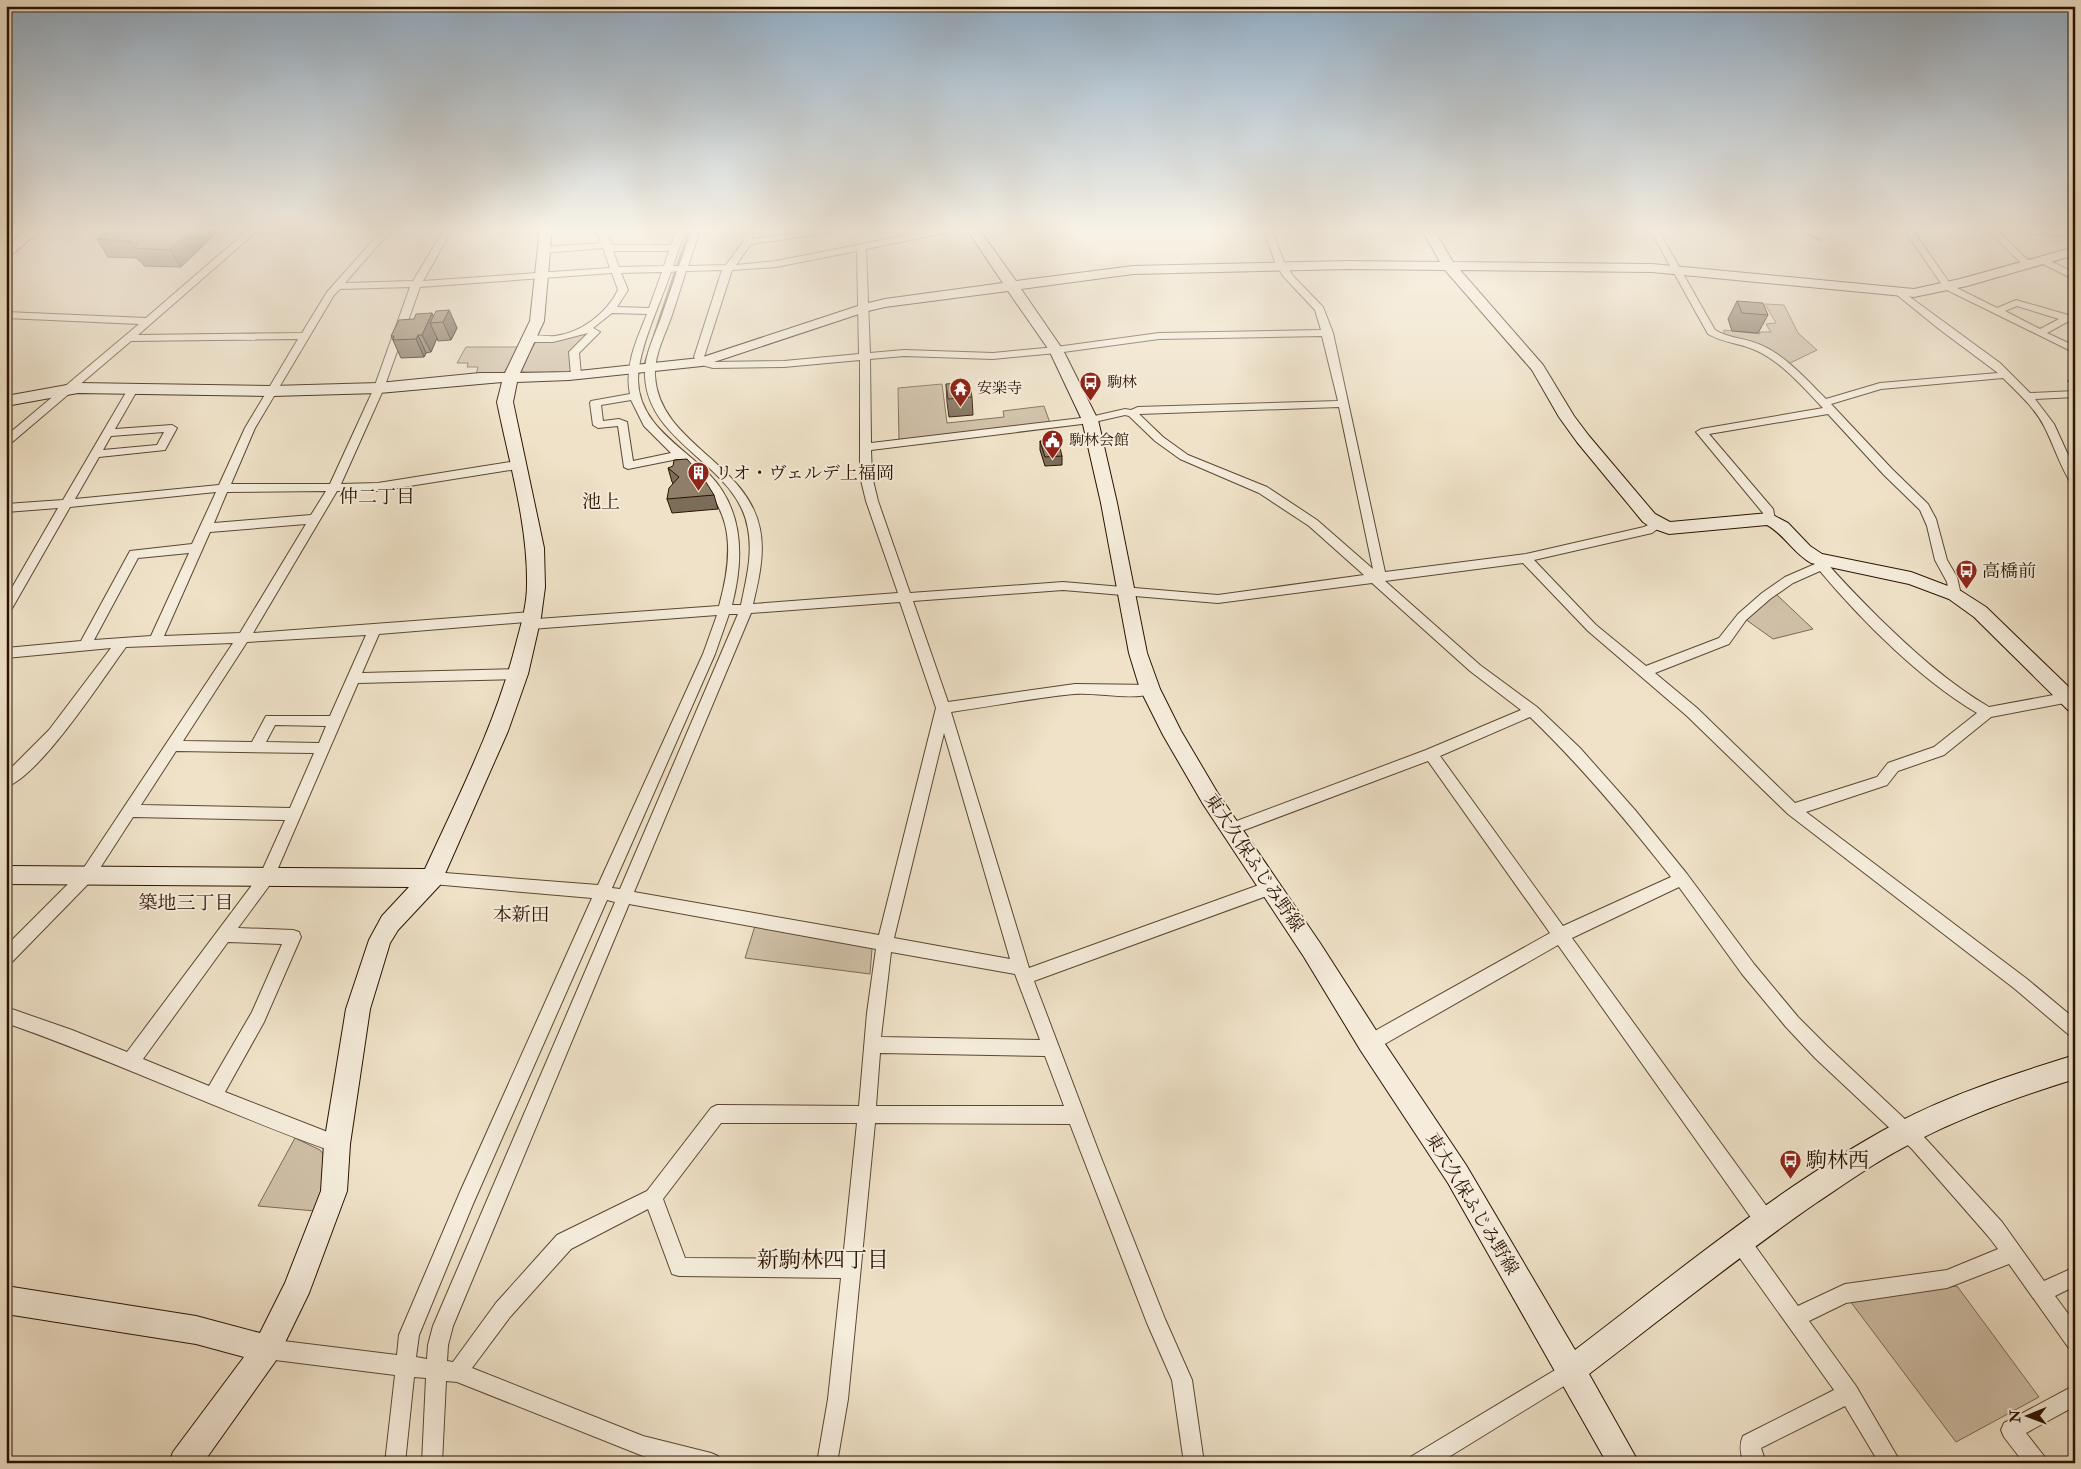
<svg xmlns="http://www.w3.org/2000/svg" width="2081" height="1469" viewBox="0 0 2081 1469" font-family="'IM FELL Double Pica','Noto Serif JP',serif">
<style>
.green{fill:#cebfa6;stroke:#7c6953}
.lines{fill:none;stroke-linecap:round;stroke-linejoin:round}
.stream{stroke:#78654f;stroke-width:3}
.street-casing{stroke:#5b4732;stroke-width:2}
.secondary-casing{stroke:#2a1300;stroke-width:2}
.street{fill:#f5ecdb;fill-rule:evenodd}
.secondary{fill:#f5ecdb;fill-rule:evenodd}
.wall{fill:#7c6d59;stroke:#2a1300}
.shaded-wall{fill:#655949;stroke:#2a1300}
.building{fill:#907f68;stroke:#2a1300}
.labels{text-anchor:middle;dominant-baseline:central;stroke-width:4;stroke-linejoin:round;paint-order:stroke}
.far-poi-label{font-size:15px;fill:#2a1300;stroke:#f5ecdb;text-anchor:start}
.poi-label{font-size:18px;fill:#2a1300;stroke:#f5ecdb;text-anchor:start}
.street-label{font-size:18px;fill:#2a1300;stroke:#f5ecdb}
.neighbourhood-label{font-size:19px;fill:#2a1300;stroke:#f5ecdb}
.near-poi-label{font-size:21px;fill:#2a1300;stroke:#f5ecdb;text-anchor:start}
.near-neighbourhood-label{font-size:22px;fill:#2a1300;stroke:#f5ecdb}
</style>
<rect width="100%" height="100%" fill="#efe2c8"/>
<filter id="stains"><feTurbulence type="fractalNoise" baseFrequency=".004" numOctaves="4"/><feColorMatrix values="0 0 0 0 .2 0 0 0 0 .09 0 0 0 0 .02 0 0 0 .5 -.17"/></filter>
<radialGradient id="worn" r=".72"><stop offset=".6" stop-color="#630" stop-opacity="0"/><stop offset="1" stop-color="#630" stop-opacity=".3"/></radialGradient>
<!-- green -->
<path class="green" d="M1765,304L1784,305L1798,333L1817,350L1786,365L1764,347L1724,336V330L1760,334L1759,332H1771L1766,324L1776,323Z
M588,332L589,334L571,352L573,371L570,373L524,372L520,369L537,340Z
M466,347H520L504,373L476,375L478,367H467L468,363H457Z
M942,384L947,423L1004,417L1003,411L1044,406L1050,423L899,441L898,388Z
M1776,594L1813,629L1773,639L1745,619Z
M755,926L870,947L872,949L870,974L745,958Z
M295,1138L320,1150L324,1155L321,1191L315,1211L258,1206Z
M1957,1286L2039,1397L1956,1442L1850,1301Z"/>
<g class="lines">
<!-- stream -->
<path class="stream" d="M1795,228L1821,240
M645,364L690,228"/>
<defs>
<path id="street" d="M250,228H349L345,231L256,232L138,335L302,333L327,292L384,228H393L345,283L413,281L445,228H453L423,281L610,268L603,248L544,253L539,250L544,247L601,243L596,228H604L612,245H671L678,228H686L673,266H679L693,228H701L688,266L726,265L743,242V228H751L752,239L824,228H844L840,231L751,244L736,265L776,261L943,228H959L955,231L866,249L870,353L904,350L993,353L1056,347L1159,333L1321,330L1315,310L1283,276L1275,262L1263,228H1271L1284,262L1293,276L1323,307L1333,333L1385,572L1526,554L1644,527L1658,520L1664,524L1652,533L1534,560L1596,625L1646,666L1719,638L1738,614L1762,593L1785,577L1815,564L1811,559L1817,555L1821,556C1839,578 1859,598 1879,618C1913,651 1948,683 1989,707L2075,691V701L1991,717L1944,755L1898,771L1887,785L1806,812L2027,979L2075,1019V1038L2069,1035L2015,989L1788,814L1687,716L1588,631L1523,563L1385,581L1480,665L1537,707L1580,748L1635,810L1687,874L1754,964L1798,1017L1827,1046L1924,1137L2002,1222L2044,1281L2075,1267V1286L2055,1296L2075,1323V1350L2068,1347L2009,1264L1947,1288L1846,1303L1809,1321L1856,1386L1901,1463H1879L1845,1406L1761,1448L1766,1463H1744C1740,1453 1739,1445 1743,1436L1834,1390L1734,1250L1732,1243L1734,1236L1741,1234L1748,1236L1798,1306L1845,1284L1947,1270L1998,1249L1988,1236L1912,1149L1815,1058L1786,1027L1742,974L1679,887L1572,938L1773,1215L1775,1222L1773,1229L1766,1231L1759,1229L1558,945L1376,1049L1370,1051L1364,1049L1362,1043L1364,1037L1550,933L1428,761L1231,835L1226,833L1224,829L1226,825L1426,750L1521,710L1470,671L1372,583L1218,603L1063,590L913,601L948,702L1075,684L1155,685L1157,689L1155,693C1129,701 1100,692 1074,694C1033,698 992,706 951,712L1029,968L1270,881L1275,883L1278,888L1275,893L1034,981L1100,1155L1165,1319L1192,1380L1204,1463H1184L1172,1380L1147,1323L1070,1124L875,1123L848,1399L837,1463H817L828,1399L841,1278L679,1276L672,1274L648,1209L571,1249L510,1317L472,1368L643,1436L711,1453L718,1456L721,1463H669L643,1456L457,1382L446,1381L442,1463H422L426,1378L414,1377L405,1463H385L395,1375L267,1359L260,1356L257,1349L260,1342L267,1339L397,1355L399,1335L460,1192L592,898L432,884L427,883L424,878L427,873L432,872L598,885L703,654L717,615L531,629L527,627L526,622L379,634L362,673L518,669L523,671L525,674L523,677L518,679L358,683L272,882L238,928L293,930L299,932L301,937L264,1022L225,1092L343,1138L346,1144L343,1150L337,1153C225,1113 118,1062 6,1023V1007L72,1030L127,1052L261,873L285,820L133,817L93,879L12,962L6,964V946L83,869L233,643L126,647C103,678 41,775 6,787V773L49,730L111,648L6,658V648L81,641L130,551L192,544L216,492L70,507L10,612L6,613V598L58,508L6,512V504L63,500L128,389L133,386L138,389L115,429L172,425L177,428L165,450L99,457L75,499L219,485L245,428L298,339L131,341L10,444L6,445V436L139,324L6,318V312L146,318ZM613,251H669L664,266L619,267ZM857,251L859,354L784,361L713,362L706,360L704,357L732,270L776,267ZM677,271C672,287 666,303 661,318C654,337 644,356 645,376C648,445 738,464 748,529C753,555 746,580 741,605H732C744,559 744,510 709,474C681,445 639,425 638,380C638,349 661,302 671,272ZM686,271L722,270L694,357L698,364L713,368L784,367L860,360V476L866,501L898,593L753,604C759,579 765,553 760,529C747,462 659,443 655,376C654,356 664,337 671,318C676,303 681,287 686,271ZM662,272L649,308L617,307L628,290L621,273ZM612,273L618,290C607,313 581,333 555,336C546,337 532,333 525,339L530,342H553L588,333L569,352L571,375L576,378L581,375L579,353L600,332L593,328L612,313L647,314C637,339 624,366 630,394L591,401L590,403L593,425L598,428L618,426L624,467L628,469L678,459C731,503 737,541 719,606L537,619L536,614L532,612L253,633L337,491H378L517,469L523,465L517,461L378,483L341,484L384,388L420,287ZM410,287L374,388L330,484H231L255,428L334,295L340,289ZM1322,336L1338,401L1138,407L1131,410L1125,409L1090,417L871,443L870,359L904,356L993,359L1056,353L1159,339ZM631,400L644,426L671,453L633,461L627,422L619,419L603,421L601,405ZM1339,407L1373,569L1317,520L1267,487L1188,455L1163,437L1139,414ZM1125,415L1129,416L1155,441L1180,459L1259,493L1309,526L1364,575L1218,595L1063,582L910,593L878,501L872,476L871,450L1090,423ZM164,432L157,445L103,450L111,436ZM326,491L311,515L214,523L227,492ZM306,524L240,633L164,636L210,532ZM189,553L151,636L94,640L138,558ZM1820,571C1863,622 1921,680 1977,713L1934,747L1888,763L1877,777L1795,803L1697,708L1655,673L1729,644L1746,620L1770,599L1793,583ZM900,602L936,708L879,935L634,892L751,613ZM729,614H738L620,889L612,888L715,654ZM366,635L330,716H266L252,742L183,741L247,642ZM1530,717C1582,767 1627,821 1671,877L1563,926L1440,756ZM275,725L326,726L319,743L266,742ZM944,733L1010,959L894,938ZM176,751L314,753L290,808L141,805ZM607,900L615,902L433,1326L428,1345L427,1359L416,1357L419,1335L473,1204ZM629,904L876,949L867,1013L859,1106L717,1105L711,1108L647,1191L557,1235L496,1303L453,1362L447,1361L448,1345L453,1326ZM228,942L282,944L252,1012L209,1086L143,1059ZM891,952L1015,974L1040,1040L881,1037ZM880,1053L1045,1056L1064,1106H876ZM721,1123H857L843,1259L685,1258L663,1199Z
M1649,228H1657L1715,330C1730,339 1748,338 1763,346C1787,357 1808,381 1826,399L1880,383L1998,373L1939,329L1896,294L1894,292L1899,289L2000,363L2030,393L2075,391V397L2035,399L2054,424L2075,470V484L2071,483C2059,464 2054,445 2044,426C2035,408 2017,392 2003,378L1881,389L1831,404L1892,469L1928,504L1936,519L1947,560L1957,577L1961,595L1959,598L1955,599L1949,595L1947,582L1935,560L1927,526L1920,510L1884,475L1828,414L1709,434L1773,509L1775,519L1773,522H1765L1763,513L1696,432L1701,429L1823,408C1804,388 1781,361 1755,350C1740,343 1723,343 1708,334Z
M1903,228H1911L1951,285L1997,308L2016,300L2075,317V323L2069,321L2047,333L2075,346V353L1945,289ZM2017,306L2059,319L2040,329L2005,311Z
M1968,228L2075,230V236L1999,232L2031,263L2033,265L2028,268L2025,267L1988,231H1972Z
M2044,258L2075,273V280L2041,263L2039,261Z
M2075,377V386L2068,381Z
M1570,1361L1577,1364L1580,1371L1577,1378L1439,1463H1409L1412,1456Z
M2075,1385V1406L2026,1433L2044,1456L2047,1463H2024L2004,1437L2001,1430L2004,1423Z"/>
<path id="secondary" d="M30,228H44L11,255L6,256V246Z
M540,228H552L544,321L520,373L569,372L700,358L864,304L885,299L1003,283L966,228H978L1016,281L1133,266L1348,261L1440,262L1421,228H1433L1453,262L1652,264L1914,289L1960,279L2075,247V255L1967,286L1914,297L1652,272L1460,270L1543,365L1574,416L1589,436L1655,514L1670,522L1769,513L1788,523L1810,546L1822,554L1911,572L1961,591L1986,607L2075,693V712L2068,710L1974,617L1949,599L1909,584L1811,563C1793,553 1784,534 1767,525L1669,534L1652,528L1643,522L1577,442L1559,417L1532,370L1445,270L1348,269L1133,274L1021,289L1063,350L1098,420L1117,503L1147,653L1160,689L1181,731L1217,792L1320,943L1379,1035L1466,1165L1575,1350C1679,1271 1780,1186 1895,1124C1951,1094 2014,1074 2075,1055V1079C2020,1096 1967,1115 1916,1141C1881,1158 1849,1181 1816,1203C1738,1257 1664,1317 1589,1374L1639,1463H1607L1448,1183L1361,1051L1304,957L1203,804L1163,735L1140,689L1129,653L1101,503L1082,420L1049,350L1008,291L885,307L868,311L702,366L569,380L517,382L513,402L544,548L545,587L541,617L528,674L508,731L440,885L398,930L390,943L370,1009L350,1144L347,1191L309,1293L277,1359L203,1463H169L173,1452L244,1357L196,1344L6,1314V1286L196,1316L260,1333L285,1283L321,1191L324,1144L346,1009L369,940L382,916L409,887L6,884V866L425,869C459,795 496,723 516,644C521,625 527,605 527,585C528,525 509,461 497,402L502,382L379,393L272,396L78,393L6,406V396L78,383L272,386L379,383L480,373H505L530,321Z"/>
</defs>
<!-- street casing -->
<use href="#street" class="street-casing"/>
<!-- secondary casing -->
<use href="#secondary" class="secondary-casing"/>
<!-- street -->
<use href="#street" class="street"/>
<!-- secondary -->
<use href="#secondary" class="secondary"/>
</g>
<!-- wall -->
<path class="wall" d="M111,228H221L211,237V238L181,267L144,266L141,261H139L137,258L108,257L97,239Z
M1737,301L1768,315L1758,333L1732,331L1728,319Z
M449,310L457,328L451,340L438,341L437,338L431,352L426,353L424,357L401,358L391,336L414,319L432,313L433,316Z
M946,384L972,397L973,415L949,417L947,402Z
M1040,441L1062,456V465L1045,466L1040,450Z
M668,468L714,495L718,509L672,513L667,499L673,483L672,482Z"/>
<!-- shaded-wall -->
<path class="shaded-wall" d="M194,228H221L211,237V238L181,267L170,250Z
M449,310L457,328L451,340L443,322Z
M432,313L436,322L430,323L437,338L431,352L422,335Z
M418,335L426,353L424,357L416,339Z"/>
<!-- building -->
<path class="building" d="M111,228H194L170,250L133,248L138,244L128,243L131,241L97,239Z
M1737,301L1763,303L1768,315L1742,313Z
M449,310L443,322L430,323L436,311Z
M432,313L422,335H418L416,339L393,340L394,336H391L399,320L414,319L416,314Z
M969,382L972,397L948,399L946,384Z
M1058,440L1062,456L1045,457L1040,441Z
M687,459L704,479L714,495L667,499L669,488L679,477L668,468L673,466L674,460Z"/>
<!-- sky -->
<linearGradient id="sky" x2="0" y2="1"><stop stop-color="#90aac0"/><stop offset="0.53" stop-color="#f8f2e6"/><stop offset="1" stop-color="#f8f2e6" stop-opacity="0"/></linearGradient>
<rect width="2081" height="433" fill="url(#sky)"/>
<!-- icons -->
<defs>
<symbol id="bus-pin" viewBox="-11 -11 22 30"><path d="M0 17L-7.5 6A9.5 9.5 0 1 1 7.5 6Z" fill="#8f2418" stroke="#f5ecdb"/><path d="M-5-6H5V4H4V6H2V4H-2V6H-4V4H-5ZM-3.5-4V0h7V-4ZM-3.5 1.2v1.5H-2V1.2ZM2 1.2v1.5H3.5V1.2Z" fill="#fff"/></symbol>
<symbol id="temple-pin" viewBox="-11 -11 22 30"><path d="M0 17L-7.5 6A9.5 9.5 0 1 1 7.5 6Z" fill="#8f2418" stroke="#f5ecdb"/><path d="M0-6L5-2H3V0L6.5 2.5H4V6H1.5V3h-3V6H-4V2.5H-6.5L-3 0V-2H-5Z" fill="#fff"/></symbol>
<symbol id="civic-pin" viewBox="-11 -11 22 30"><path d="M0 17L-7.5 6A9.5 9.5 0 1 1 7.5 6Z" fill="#8f2418" stroke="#f5ecdb"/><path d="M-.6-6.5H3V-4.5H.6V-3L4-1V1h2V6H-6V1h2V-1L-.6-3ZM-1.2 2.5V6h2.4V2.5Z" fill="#fff"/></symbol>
<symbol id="building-pin" viewBox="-11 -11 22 30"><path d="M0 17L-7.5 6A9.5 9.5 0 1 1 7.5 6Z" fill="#8f2418" stroke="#f5ecdb"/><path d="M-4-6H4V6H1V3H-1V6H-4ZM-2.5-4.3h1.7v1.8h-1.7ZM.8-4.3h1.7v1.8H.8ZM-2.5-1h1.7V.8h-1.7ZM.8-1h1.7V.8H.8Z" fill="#fff"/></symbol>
</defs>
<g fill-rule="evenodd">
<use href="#bus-pin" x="1078" y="370" width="25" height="34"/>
<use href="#temple-pin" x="948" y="376" width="25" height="34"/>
<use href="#civic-pin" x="1040" y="428" width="25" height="34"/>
<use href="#building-pin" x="686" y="460" width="25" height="34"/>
<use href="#bus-pin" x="1954" y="558" width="25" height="34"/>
<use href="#bus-pin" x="1778" y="1148" width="25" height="34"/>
</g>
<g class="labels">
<!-- far-poi labels -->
<g class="far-poi-label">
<text x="1107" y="382">駒林</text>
<text x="977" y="388">安楽寺</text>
<text x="1069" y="440">駒林会館</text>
</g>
<!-- poi labels -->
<g class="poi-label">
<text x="715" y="473">リオ・ヴェルデ上福岡</text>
<text x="1982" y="571">高橋前</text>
</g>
<!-- street labels -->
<g class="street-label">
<text transform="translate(1254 863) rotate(56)">東大久保ふじみ野線</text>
<text transform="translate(1472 1204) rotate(59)">東大久保ふじみ野線</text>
</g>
<!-- neighbourhood labels -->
<g class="neighbourhood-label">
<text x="377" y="497">仲二丁目</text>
<text x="601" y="502">池上</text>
<text x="186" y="903">築地三丁目</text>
<text x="521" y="915">本新田</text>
</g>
<!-- near-poi labels -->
<g class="near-poi-label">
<text x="1806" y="1160">駒林西</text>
</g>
<!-- near-neighbourhood labels -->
<g class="near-neighbourhood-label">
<text x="823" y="1260">新駒林四丁目</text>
</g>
</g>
<!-- margin -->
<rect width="2081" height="1469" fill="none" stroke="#efe2c8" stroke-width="25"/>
<rect x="8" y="8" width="2066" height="1454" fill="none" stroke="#2a1300" stroke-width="2.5"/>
<rect x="12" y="12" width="2056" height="1444" fill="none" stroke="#2a1300"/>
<!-- north arrow -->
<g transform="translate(2028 1416) rotate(269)" stroke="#f5ecdb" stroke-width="4" paint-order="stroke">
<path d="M0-4L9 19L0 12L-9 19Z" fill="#2a1300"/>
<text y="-8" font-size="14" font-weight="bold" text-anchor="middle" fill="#2a1300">N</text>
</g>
<rect width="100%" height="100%" filter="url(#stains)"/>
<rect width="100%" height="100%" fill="url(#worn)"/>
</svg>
